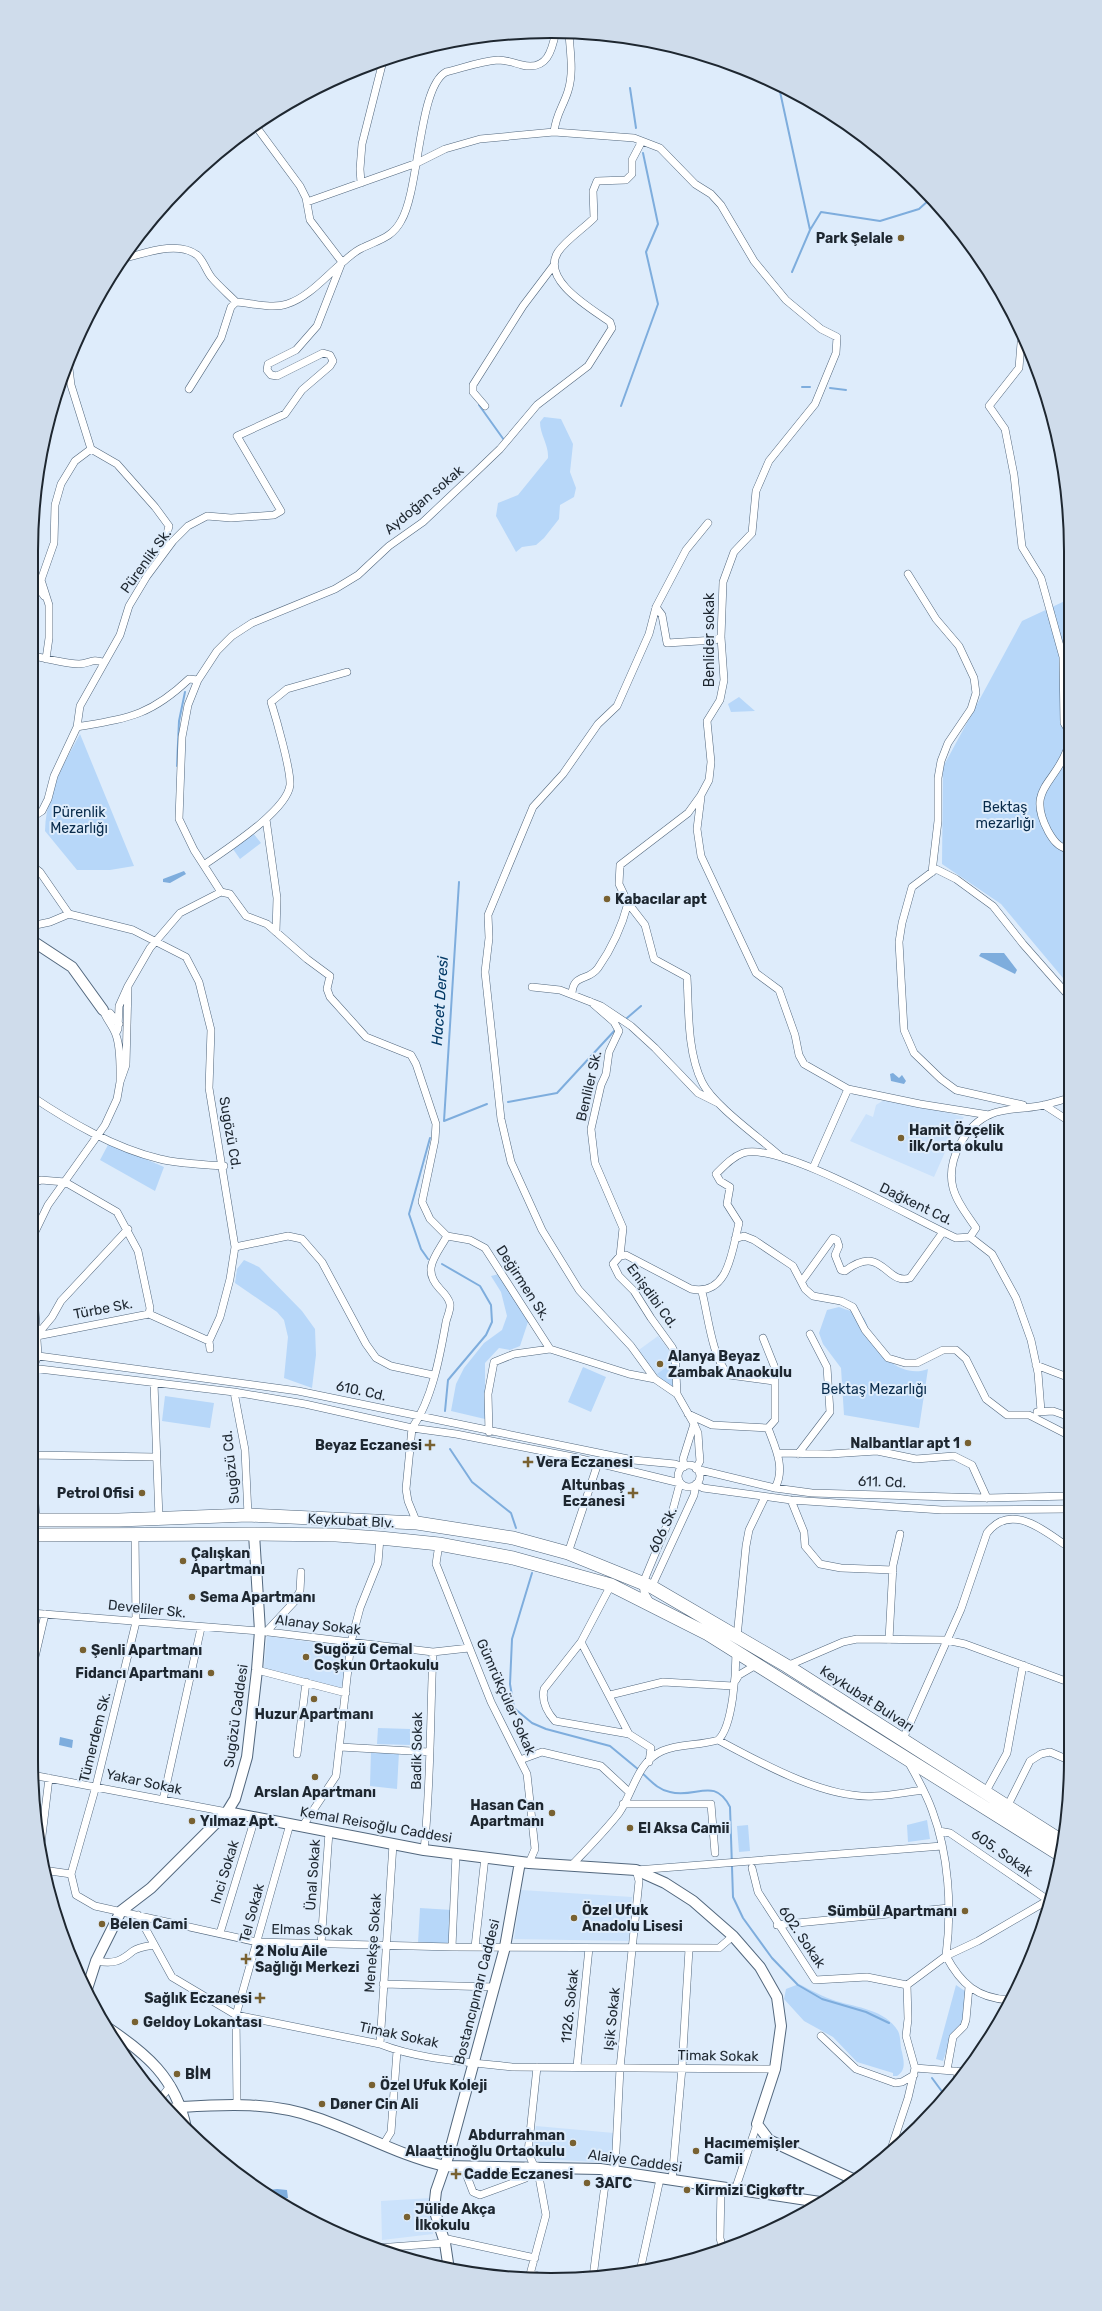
<svg xmlns="http://www.w3.org/2000/svg" width="1102" height="2311" viewBox="0 0 1102 2311" font-family="Rubik,sans-serif">
<style>
.built{fill:#cbe2fb}
.green{fill:#b7d7f9}
.water{fill:#7eaddd}
.lines{fill:none;stroke-linecap:round;stroke-linejoin:round}
.stream{stroke:#7eaddd;stroke-width:2}
.street-casing{stroke:#52677d;stroke-width:8}
.secondary-casing{stroke:#52677d;stroke-width:12}
.highway-casing{stroke:#52677d;stroke-width:14}
.street{stroke:#fff;stroke-width:7}
.secondary{stroke:#fff;stroke-width:10}
.highway{stroke:#fff;stroke-width:13}
.poi-dot{fill:#786131;stroke:#deecfb;stroke-width:1.5}
.labels{text-anchor:middle;dominant-baseline:central;stroke-width:4;stroke-linejoin:round;paint-order:stroke}
.poi-label{font-size:14px;font-weight:bold;fill:#1e2730;stroke:#deecfb;text-anchor:start}
.street-label{font-size:14px;fill:#1e2730;stroke:#deecfb}
.park-label{font-size:14px;fill:#082b4b;stroke:#deecfb}
.water-label{font-size:15px;font-style:italic;fill:#033965;stroke:#deecfb}
.rim{fill:none;stroke:#1e2730;stroke-width:2}
</style>
<rect width="100%" height="100%" fill="#deecfb"/>
<!-- built -->
<path class="built" d="M896,1099L964,1117L952,1135L940,1147L946,1150L934,1177L850,1141L866,1114L873,1117L876,1105L884,1100Z
M658,1336L672,1354L673,1387H668L636,1352Z
M267,1636L347,1647L345,1676L341,1688L264,1668Z
M521,1890L632,1897L629,1941L514,1939Z
M536,2126L614,2133L612,2163L544,2159L532,2153Z
M431,2198L433,2234L382,2240L381,2201Z"/>
<!-- green -->
<path class="green" d="M544,417L561,419L573,444L570,472L576,488L574,497L560,505L559,519L544,538L536,545L522,547L516,552L496,516L498,503L518,495L548,458C549,445 540,435 540,422Z
M1067,600L1068,970L1063,978L1001,904L942,864L943,767L1022,621Z
M739,697L755,711L731,712L728,704Z
M80,734L134,866L110,870H77L45,831C46,794 63,765 80,734Z
M253,833L261,843L240,859L233,849Z
M109,1143L164,1167L155,1191L100,1160Z
M244,1260L259,1267L302,1311L315,1329L316,1355L312,1388L284,1378L288,1337L284,1320L277,1312L235,1283L237,1269Z
M499,1274L529,1319L520,1346L510,1350L499,1348L485,1363V1419L451,1411L456,1384L464,1368L484,1343L502,1330L507,1316L501,1292L491,1276Z
M839,1307C846,1310 859,1312 864,1318C868,1324 869,1333 872,1339C882,1359 905,1378 928,1369L919,1428L844,1415L841,1368L823,1344L819,1333L827,1310Z
M671,1364L673,1387H668L657,1374Z
M583,1367L606,1377L591,1412L568,1402Z
M165,1396L214,1403L210,1428L162,1421Z
M378,1728L410,1729V1745L377,1744Z
M371,1751L399,1752L397,1789L370,1786Z
M927,1820L930,1839L908,1842L907,1825Z
M748,1825L750,1851L739,1852L737,1826Z
M420,1908L452,1910L451,1945L418,1943Z
M799,1984C811,1990 823,1997 836,2001C856,2007 886,2010 898,2031C901,2037 900,2046 902,2052C904,2062 906,2070 897,2076H893V2073L857,2062L833,2037L804,2021L784,1999L786,1989Z
M956,1985L965,1991V1996L962,2025L953,2031L943,2061L936,2059Z"/>
<!-- water -->
<path class="water" d="M184,871L186,874L170,883L163,882V879Z
M981,953H1004L1017,970L1015,974L979,956Z
M893,1073L899,1078L902,1075L906,1081L904,1084L891,1081L890,1074Z
M60,1737L73,1740L72,1748L59,1745Z
M277,2189L287,2190L288,2198L276,2199L269,2194L268,2190Z"/>
<g class="lines">
<!-- stream -->
<path class="stream" d="M779,87L810,230
M630,88L636,128
M792,272L810,230L821,212L880,221L919,209L929,200
M802,387H810
M830,388L846,390
M479,405L504,440
M621,406L658,304L646,252L658,224L643,153
M177,766L179,721L185,692
M459,882L444,1121L487,1104
M627,1018L641,1006
M508,1102L557,1093L616,1029
M428,1259L421,1249L409,1214L430,1138
M442,1264L480,1286L491,1305L492,1322L486,1335L448,1380L445,1411
M450,1449L472,1482L511,1513L516,1528
M532,1573L512,1639L510,1684L514,1708L532,1723L546,1729L610,1746L639,1770
M642,1773C650,1780 658,1790 670,1792C696,1799 714,1776 730,1807L733,1897L743,1918L772,1958L798,1985L822,1999L866,2012L889,2023
M932,2078L946,2097"/>
<defs>
<path id="street" d="M554,132C556,114 563,107 568,91C574,72 570,52 569,33
M361,183L360,169L362,144L383,61
M307,202L417,163L445,149L480,139L554,132L634,138L660,148L695,184L711,194L721,205L754,261L786,300L821,329L837,337L836,353L815,404L769,461L756,491L752,533L734,552L723,582L721,637L724,680L720,700L707,721L711,762L709,780L701,795L688,813L620,865L619,884L628,903L645,925L654,959L687,977C689,1011 687,1051 702,1082C713,1105 760,1138 780,1156
M122,259C143,254 177,240 197,255C204,261 206,271 212,278C219,286 228,294 236,302C251,303 273,309 287,304C309,297 326,276 343,262C349,257 355,251 362,248C378,240 392,238 401,221C420,189 418,87 446,72C463,68 481,61 498,60C507,60 514,63 522,65C547,71 552,51 556,31
M1023,338L1021,343L1019,368L989,406L1005,429L1014,475L1022,547L1041,578L1063,657L1064,723L1067,728
M68,360L71,385L91,449L117,464L155,507L169,526L162,553
M189,389L221,338L231,307L236,302
M485,406L473,392V385L523,306L554,265
M908,574L936,619L959,646L974,678L976,693L971,709L948,743L941,761L938,778V821L932,872
M31,578L44,596
M656,607L662,615L667,643L715,640L721,637
M31,655C47,659 62,663 79,664C90,664 91,658 103,662
M46,659L49,638V605L41,580L54,543L55,505L61,484L75,461L91,449
M77,727C128,718 150,716 189,679L198,680
M1067,750C1054,785 1026,789 1048,831C1053,840 1058,847 1068,849
M701,797L697,829L701,856L756,973L779,990L795,1035L799,1055L804,1064L848,1089L813,1168
M31,818L42,811L48,799L54,776L77,727L80,706L120,635L129,606L147,576L173,541L188,526L207,516L231,518L274,515L281,511L237,436L285,414L302,390L330,366L333,361L330,355L323,353L277,376L271,375L267,370L268,364L296,350L317,326L342,262L310,220L306,198L300,186L255,125
M266,819L277,898L276,932
M31,865L40,872L69,914L133,930L186,957L199,982L211,1030L209,1088L235,1247L230,1279L220,1317L209,1341L210,1349
M204,865C225,850 287,811 290,785C291,770 276,718 271,702L287,689L347,672
M221,892L194,850L179,819L182,737L188,705L198,680L217,651L232,636L252,623L335,589L358,575L389,546L423,522L477,471L500,449L537,405L588,366L612,328L610,322C592,309 540,280 558,252C566,240 583,229 594,218L593,191L597,181L626,180L632,174V160L642,141
M31,926L50,922L69,914
M128,986L150,948L180,913L221,892L230,894L246,916L267,924L307,959L330,976L327,989L330,997L366,1037L411,1055L416,1064L436,1124L435,1140L422,1202L430,1219L447,1236
M532,987L560,990L601,1006L631,1026L655,1048L698,1093L718,1103
M572,994C573,973 588,982 598,968C612,948 622,926 628,903
M591,1002L614,1022L619,1031L609,1052L606,1074L601,1085L591,1129L595,1163L623,1228L620,1256
M103,1010C106,1019 113,1026 116,1035C121,1049 120,1067 120,1082L126,1065L128,986L119,1006L118,1029L116,1033
M110,1013L119,1024
M848,1089L920,1104L989,1115
M31,1096C70,1122 114,1148 160,1159C180,1164 202,1164 224,1166
M1023,1105L956,1090L941,1079L914,1053L904,1030L899,942L902,923L912,887L936,869L956,879L993,906L1023,944L1068,995
M1044,1105L1069,1121
M31,1184L41,1180L65,1182L117,1212L138,1251L150,1308L149,1314L37,1336
M970,1237L992,1254L1016,1298L1031,1340L1038,1373L1041,1411
M735,1239L744,1236L754,1240L793,1266L805,1289L813,1296L841,1301L853,1307L865,1330L888,1358L905,1363H917L943,1350H956L966,1359L986,1399L1007,1415H1029L1070,1436
M235,1247L288,1236L302,1239L322,1262L366,1344L376,1358L391,1366L433,1375
M31,1261L33,1236L48,1205L105,1125L117,1099L120,1082
M31,1277L33,1281L38,1355L33,1368L32,1455L36,1520
M802,1281L833,1238L837,1240L839,1246L835,1255L841,1270L845,1271C883,1242 885,1286 910,1278L943,1232
M702,1292C708,1315 712,1359 729,1375L774,1381
M149,1314L209,1341
M37,1335L52,1317L61,1301L128,1229
M763,1338L775,1368V1420L768,1428
M31,1355L298,1391L633,1460L675,1464L684,1467L683,1459L694,1424
M1036,1365L1070,1378
M31,1368L234,1392L305,1404L412,1428L456,1434L573,1457L680,1483L672,1513L643,1583L644,1592L650,1602
M655,1379L631,1346L579,1290L542,1230L511,1162L501,1119L485,972L489,938L488,915L533,807L563,774L598,724L617,706L649,634L656,607L686,550L708,523
M154,1383L159,1519
M234,1392L245,1450L248,1515
M677,1394L675,1353L672,1347L651,1318L634,1291L619,1276L613,1264L620,1256L626,1255L691,1289C729,1297 732,1250 739,1223L727,1204L730,1187L720,1181L716,1174C724,1166 732,1157 743,1153C781,1141 915,1220 956,1238L970,1237L976,1228C968,1216 957,1203 953,1188C946,1161 965,1125 991,1114C1006,1108 1023,1109 1039,1106C1049,1104 1059,1101 1069,1098
M1037,1412L1053,1411L1070,1417
M688,1414L712,1425L768,1428C775,1447 786,1468 775,1488
M412,1428C432,1400 440,1356 446,1322C447,1317 451,1309 450,1304C449,1299 444,1293 440,1289C421,1269 436,1256 447,1236L470,1240L485,1248L550,1349
M412,1428L406,1489L408,1501L417,1523
M489,1432L488,1394L494,1362L514,1354L550,1349L629,1374L655,1379L677,1394L694,1424L698,1433L699,1449L700,1461L696,1469L775,1488L812,1493L987,1498L1070,1496
M778,1453L830,1454L877,1451L916,1459L954,1456L972,1465L987,1498
M798,1454L830,1412L827,1367L810,1334
M31,1455L156,1457
M678 1476a11 11 0 1 1 22 0a11 11 0 1 1-22 0Z
M791,1500L804,1532L805,1546L820,1564L841,1568L893,1570
M135,1535L136,1622L96,1786L71,1874L76,1895L95,1906L257,1942L452,1947L719,1948L733,1936
M439,1544L436,1564L491,1702L527,1774L535,1849L529,1863
M568,1553L598,1463
M611,1585L581,1642L544,1689C541,1702 547,1712 555,1721L629,1734
M651,1588L694,1495L696,1484L703,1488L791,1500L942,1510L1070,1509
M31,1613L260,1631L433,1652L469,1648
M266,1632L294,1602L300,1591L301,1572
M737,1637L746,1546L749,1530L765,1497
M889,1640L893,1565L900,1534
M581,1642L629,1734L651,1748L649,1762
M787,1666L843,1642L857,1639L946,1640L965,1644L1071,1683
M257,1670L346,1693
M31,1674L45,1614
M736,1680L739,1675L756,1665
M610,1695L663,1682L733,1686
M718,1740C733,1727 736,1671 736,1652
M902,1741L961,1609L987,1533C1012,1501 1045,1532 1070,1548
M340,1747L429,1752
M297,1754L306,1682
M520,1760L542,1752L601,1766L629,1792
M32,1775L227,1812
M985,1793L1007,1753L1023,1665
M163,1800L201,1628
M623,1804H711L715,1853
M1007,1807L1030,1761L1041,1754L1050,1752L1071,1761
M302,1827L336,1776L351,1642L360,1608L378,1563L380,1538
M939,1831L950,1833L1048,1900
M424,1850C431,1784 430,1718 433,1652
M40,1852L49,1778
M572,1865C588,1848 605,1831 619,1813C633,1793 637,1762 662,1751C680,1743 699,1746 718,1740C761,1763 825,1799 874,1796C890,1796 907,1792 923,1790
M752,1868L758,1892L815,1980L867,1977L907,1985
M43,1870L71,1874
M138,1915L172,1977L236,2015L380,2044C420,2060 469,2062 512,2067L775,2069
M777,1925L949,1908
M220,1933L255,1818
M321,1944L329,1832
M452,1947L456,1854
M475,1947L485,1857
M96,1961C113,1964 120,1962 133,1951C138,1947 148,1946 154,1945
M383,1984L495,1987
M1009,2000C977,1998 961,1984 946,1956L978,1941L1050,1899
M821,2036L856,2069L895,2083L902,2082L914,2075
M380,2044L393,1844
M577,2066L589,1948
M915,2068L966,2072
M947,2070L953,2037L964,2026L966,2020L969,1987
M956,2071L959,2081
M160,2099L171,2085
M237,2104L236,2015L290,1824
M167,2107H182
M383,2145L391,2132L397,2051
M890,2152L908,2098L915,2068L906,2036L908,2019L907,1985L946,1956C952,1908 949,1855 932,1810C926,1793 917,1778 909,1763
M463,2166L473,2192L480,2195L526,2178V2166
M534,2166L528,2152L537,2067
M615,2170L620,2068L639,1881L636,1870L942,1846
M672,2180L682,2068L689,1949
M721,2188L720,2238L723,2250
M735,2190L757,2124
M807,2210L809,2201
M443,2238L535,2258
M377,2248L445,2243
M640,2271L660,2179
M531,2274L554,2280
M593,2277L607,2169
M529,2278L546,2215L537,2166"/>
<path id="secondary" d="M31,940L72,967L103,1010
M227,1812L424,1850L529,1863L636,1870L665,1883L693,1901L733,1936L760,1967L777,1997L781,2026L775,2069L757,2124L769,2140L855,2180
M87,1989L96,1961L121,1911L151,1888L227,1812L235,1799L247,1757L257,1670L260,1631L254,1534
M105,2026C146,2053 176,2078 186,2128
M182,2107C228,2104 273,2102 317,2118C361,2133 400,2156 445,2166L600,2169L820,2202
M449,2270L445,2243L434,2209L436,2191L449,2154L505,1947L520,1862"/>
<path id="highway" d="M31,1520H119L248,1515L417,1523L513,1538L568,1553L652,1587L787,1666L1063,1842
M31,1535L254,1534L336,1535L380,1538L439,1544L513,1558L611,1585L708,1634L1062,1856"/>
</defs>
<!-- street casing -->
<use href="#street" class="street-casing"/>
<!-- secondary casing -->
<use href="#secondary" class="secondary-casing"/>
<!-- highway casing -->
<use href="#highway" class="highway-casing"/>
<!-- street -->
<use href="#street" class="street"/>
<!-- secondary -->
<use href="#secondary" class="secondary"/>
<!-- highway -->
<use href="#highway" class="highway"/>
</g>
<!-- markers -->
<g class="poi-dot">
<circle cx="901" cy="238" r="4"/>
<circle cx="607" cy="899" r="4"/>
<circle cx="901" cy="1138" r="4"/>
<circle cx="660" cy="1364" r="4"/>
<circle cx="968" cy="1443" r="4"/>
<path d="M428 1439h4v4h4v4h-4v4h-4v-4h-4v-4h4z"/>
<path d="M526 1456h4v4h4v4h-4v4h-4v-4h-4v-4h4z"/>
<circle cx="142" cy="1493" r="4"/>
<path d="M631 1487h4v4h4v4h-4v4h-4v-4h-4v-4h4z"/>
<circle cx="183" cy="1561" r="4"/>
<circle cx="192" cy="1597" r="4"/>
<circle cx="83" cy="1650" r="4"/>
<circle cx="306" cy="1657" r="4"/>
<circle cx="211" cy="1673" r="4"/>
<circle cx="314" cy="1699" r="4"/>
<circle cx="315" cy="1777" r="4"/>
<circle cx="552" cy="1813" r="4"/>
<circle cx="192" cy="1821" r="4"/>
<circle cx="630" cy="1828" r="4"/>
<circle cx="965" cy="1911" r="4"/>
<circle cx="574" cy="1918" r="4"/>
<circle cx="102" cy="1924" r="4"/>
<path d="M244 1953h4v4h4v4h-4v4h-4v-4h-4v-4h4z"/>
<path d="M258 1992h4v4h4v4h-4v4h-4v-4h-4v-4h4z"/>
<circle cx="135" cy="2022" r="4"/>
<circle cx="177" cy="2074" r="4"/>
<circle cx="372" cy="2085" r="4"/>
<circle cx="322" cy="2104" r="4"/>
<circle cx="573" cy="2143" r="4"/>
<circle cx="696" cy="2151" r="4"/>
<path d="M454 2168h4v4h4v4h-4v4h-4v-4h-4v-4h4z"/>
<circle cx="587" cy="2183" r="4"/>
<circle cx="687" cy="2190" r="4"/>
<circle cx="407" cy="2217" r="4"/>
</g>
<g class="labels">
<!-- poi labels -->
<g class="poi-label">
<text x="893" y="238" text-anchor="end">Park Şelale</text>
<text x="615" y="899">Kabacılar apt</text>
<text x="909" y="1130">Hamit Özçelik<tspan x="909" dy="16">ilk/orta okulu</tspan></text>
<text x="668" y="1356">Alanya Beyaz<tspan x="668" dy="16">Zambak Anaokulu</tspan></text>
<text x="960" y="1443" text-anchor="end">Nalbantlar apt 1</text>
<text x="422" y="1445" text-anchor="end">Beyaz Eczanesi</text>
<text x="536" y="1462">Vera Eczanesi</text>
<text x="625" y="1485" text-anchor="end">Altunbaş<tspan x="625" dy="16">Eczanesi</tspan></text>
<text x="134" y="1493" text-anchor="end">Petrol Ofisi</text>
<text x="191" y="1553">Çalışkan<tspan x="191" dy="16">Apartmanı</tspan></text>
<text x="200" y="1597">Sema Apartmanı</text>
<text x="314" y="1649">Sugözü Cemal<tspan x="314" dy="16">Coşkun Ortaokulu</tspan></text>
<text x="91" y="1650">Şenli Apartmanı</text>
<text x="203" y="1673" text-anchor="end">Fidancı Apartmanı</text>
<text x="314" y="1714" text-anchor="middle">Huzur Apartmanı</text>
<text x="315" y="1792" text-anchor="middle">Arslan Apartmanı</text>
<text x="544" y="1805" text-anchor="end">Hasan Can<tspan x="544" dy="16">Apartmanı</tspan></text>
<text x="200" y="1821">Yılmaz Apt.</text>
<text x="638" y="1828">El Aksa Camii</text>
<text x="582" y="1910">Özel Ufuk<tspan x="582" dy="16">Anadolu Lisesi</tspan></text>
<text x="957" y="1911" text-anchor="end">Sümbül Apartmanı</text>
<text x="110" y="1924">Belen Cami</text>
<text x="255" y="1951">2 Nolu Aile<tspan x="255" dy="16">Sağlığı Merkezi</tspan></text>
<text x="252" y="1998" text-anchor="end">Sağlık Eczanesi</text>
<text x="143" y="2022">Geldoy Lokantası</text>
<text x="185" y="2074">BİM</text>
<text x="380" y="2085">Özel Ufuk Koleji</text>
<text x="330" y="2104">Døner Cin Ali</text>
<text x="565" y="2135" text-anchor="end">Abdurrahman<tspan x="565" dy="16">Alaattinoğlu Ortaokulu</tspan></text>
<text x="704" y="2143">Hacımemişler<tspan x="704" dy="16">Camii</tspan></text>
<text x="464" y="2174">Cadde Eczanesi</text>
<text x="595" y="2183">ЗАГС</text>
<text x="695" y="2190">Kirmizi Cigkøftr</text>
<text x="415" y="2209">Jülide Akça<tspan x="415" dy="16">İlkokulu</tspan></text>
</g>
<!-- street labels -->
<g class="street-label">
<text transform="translate(424 500) rotate(-40)">Aydoğan sokak</text>
<text transform="translate(146 561) rotate(-54)">Pürenlik Sk.</text>
<text transform="translate(709 640) rotate(-90)">Benlider sokak</text>
<text transform="translate(589 1086) rotate(-77)">Benliler Sk.</text>
<text transform="translate(230 1133) rotate(80)">Sugözü Cd.</text>
<text transform="translate(916 1204) rotate(26)">Dağkent Cd.</text>
<text transform="translate(523 1283) rotate(57)">Değirmen Sk.</text>
<text transform="translate(652 1296) rotate(54)">Enişdibi Cd.</text>
<text transform="translate(103 1309) rotate(-11)">Türbe Sk.</text>
<text transform="translate(361 1391) rotate(12)">610. Cd.</text>
<text transform="translate(231 1467) rotate(-96)">Sugözü Cd.</text>
<text transform="translate(882 1482) rotate(2)">611. Cd.</text>
<text transform="translate(351 1521) rotate(3)">Keykubat Blv.</text>
<text transform="translate(663 1530) rotate(-65)">606 Sk.</text>
<text transform="translate(147 1609) rotate(6)">Develiler Sk.</text>
<text transform="translate(318 1625) rotate(7)">Alanay Sokak</text>
<text transform="translate(506 1697) rotate(66)">Gümrükçüler Sokak</text>
<text transform="translate(867 1699) rotate(33)">Keykubat Bulvarı</text>
<text transform="translate(236 1716) rotate(-82)">Sugözü Caddesi</text>
<text transform="translate(95 1737) rotate(-76)">Tümerdem Sk.</text>
<text transform="translate(417 1751) rotate(-89)">Badik Sokak</text>
<text transform="translate(144 1782) rotate(12)">Yakar Sokak</text>
<text transform="translate(376 1825) rotate(10)">Kemal Reisoğlu Caddesi</text>
<text transform="translate(1002 1853) rotate(35)">605. Sokak</text>
<text transform="translate(225 1872) rotate(-73)">Inci Sokak</text>
<text transform="translate(313 1875) rotate(-86)">Ünal Sokak</text>
<text transform="translate(252 1913) rotate(-75)">Tel Sokak</text>
<text transform="translate(312 1930) rotate(1)">Elmas Sokak</text>
<text transform="translate(802 1937) rotate(56)">602. Sokak</text>
<text transform="translate(373 1943) rotate(-86)">Menekşe Sokak</text>
<text transform="translate(477 1992) rotate(-76)">Bostancıpınarı Caddesi</text>
<text transform="translate(570 2006) rotate(-84)">1126. Sokak</text>
<text transform="translate(612 2019) rotate(-84)">Işik Sokak</text>
<text transform="translate(399 2035) rotate(12)">Timak Sokak</text>
<text transform="translate(718 2056) rotate(1)">Timak Sokak</text>
<text transform="translate(635 2161) rotate(8)">Alaiye Caddesi</text>
</g>
<!-- park labels -->
<g class="park-label">
<text x="1005" y="807">Bektaş<tspan x="1005" dy="16">mezarlığı</tspan></text>
<text x="79" y="812">Pürenlik<tspan x="79" dy="16">Mezarlığı</tspan></text>
<text x="874" y="1389">Bektaş Mezarlığı</text>
</g>
<!-- water labels -->
<g class="water-label">
<text transform="translate(440 1001) rotate(-86)">Hacet Deresi</text>
</g>
</g>
<!-- crop -->
<path d="M0 0H1102V2311H0ZM551 38H551A513 513 0 0 1 1064 551V1760A513 513 0 0 1 551 2273H551A513 513 0 0 1 38 1760V551A513 513 0 0 1 551 38Z" fill="#cfdceb" fill-rule="evenodd"/>
<path class="rim" d="M551 38H551A513 513 0 0 1 1064 551V1760A513 513 0 0 1 551 2273H551A513 513 0 0 1 38 1760V551A513 513 0 0 1 551 38Z"/>
</svg>
